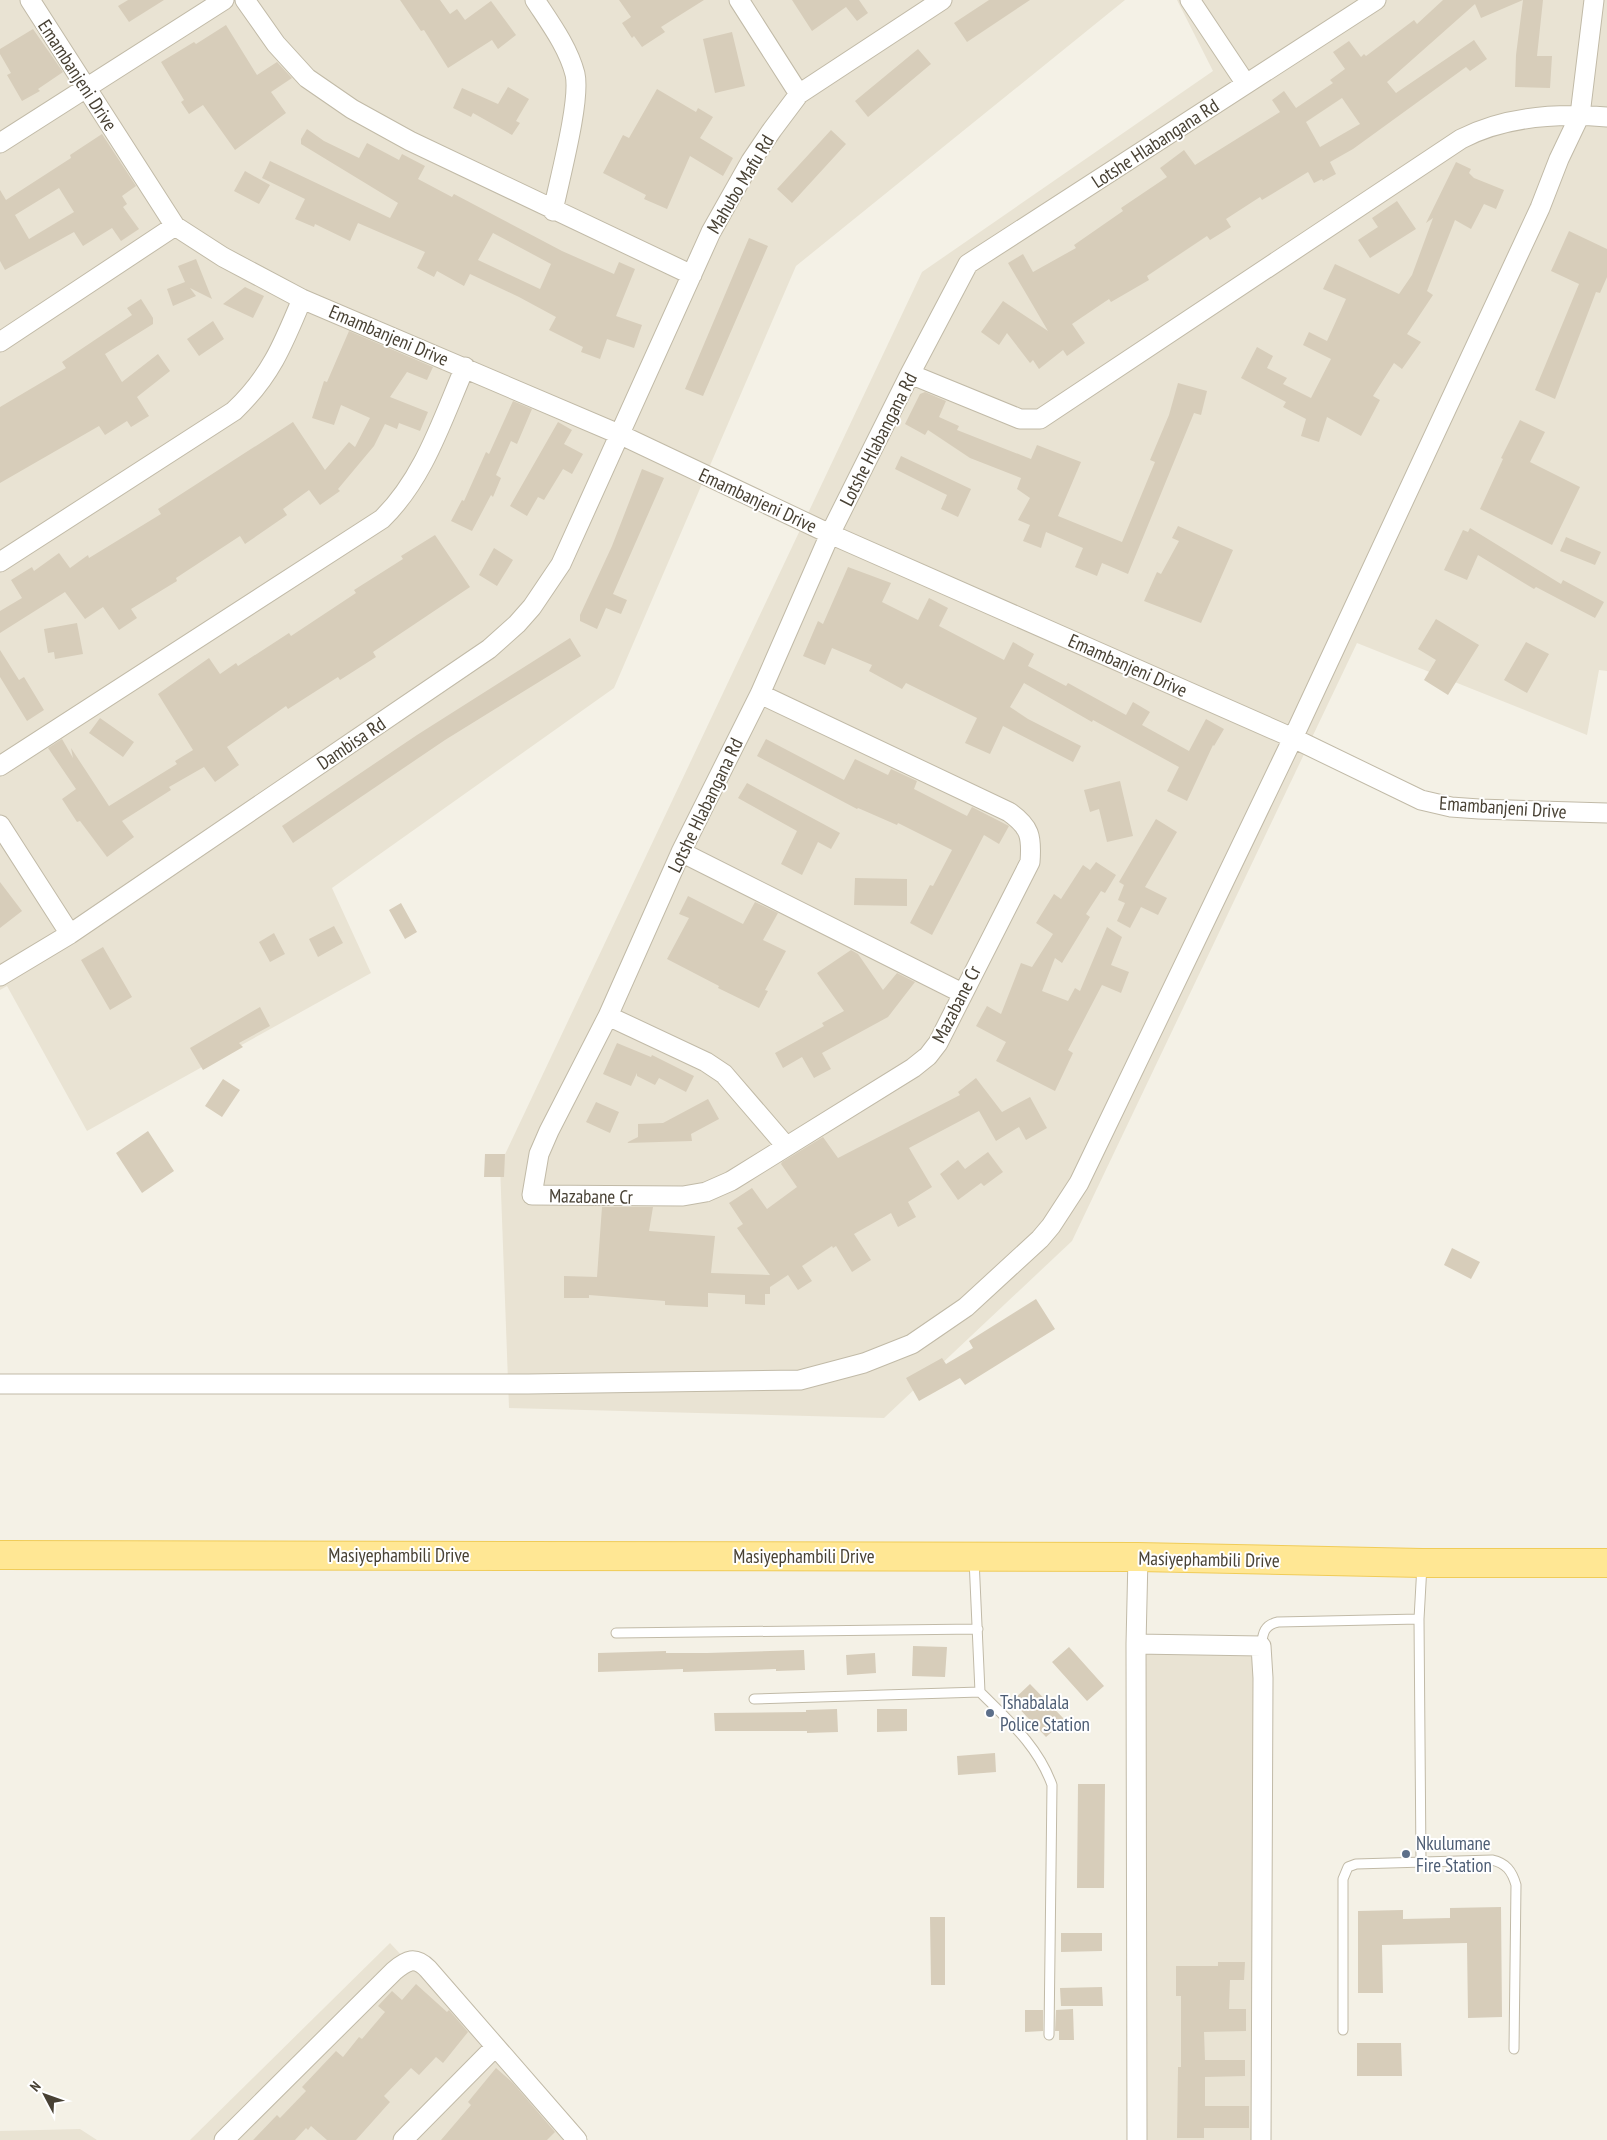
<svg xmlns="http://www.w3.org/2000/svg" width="1607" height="2140" viewBox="0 0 1607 2140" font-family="'PT Sans Narrow',sans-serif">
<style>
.residential{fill:#e9e3d3}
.building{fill:#d7cdba;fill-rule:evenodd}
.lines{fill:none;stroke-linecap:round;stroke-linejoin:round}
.lane-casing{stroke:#c1baa7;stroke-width:11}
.street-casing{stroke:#c1baa7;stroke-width:21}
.primary-casing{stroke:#f0cc58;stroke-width:30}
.lane{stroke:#fff;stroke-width:9}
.street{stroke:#fff;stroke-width:19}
.primary{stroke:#ffe794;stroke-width:28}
.service-dot{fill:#5c6f8a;stroke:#fff;stroke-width:2}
.labels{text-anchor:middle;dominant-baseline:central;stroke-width:4;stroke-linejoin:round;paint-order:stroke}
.street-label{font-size:19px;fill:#484134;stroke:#fff}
.service-label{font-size:19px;fill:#4e5e75;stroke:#fff;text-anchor:start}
</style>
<rect width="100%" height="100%" fill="#f4f1e6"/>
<!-- residential -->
<path class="residential" d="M0,0H1125L796,266L614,688L332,888L371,973L87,1131L7,986L0,990Z
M1177,0H1607V671L1599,670L1587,735L1357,643L1072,1241L884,1418L509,1408L500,1165L922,272L1213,71Z
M1140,1648L1259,1649L1258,2140H1140Z
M390,1943L574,2140H190Z
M80,2129L97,2140H0V2131Z"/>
<!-- building -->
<path class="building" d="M128,0H164L129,22L118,6Z
M400,0H440L450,14L457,9L465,20L491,1L516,35L498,49L492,40L448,68L424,30L421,31Z
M619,0H704L661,27L665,32L642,47L634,36L632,38L622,23L631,17Z
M792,0H859L868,13L857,21L846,7L812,31Z
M989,0H1030L967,42L954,23Z
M1443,0H1523L1481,18L1475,4L1387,82L1396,93L1474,40L1487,59L1470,71L1466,67L1353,149L1330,162L1336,174L1323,181L1322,179L1314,183L1308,172L1262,200L1260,197L1226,219L1231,227L1210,240L1207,236L1147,276L1149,280L1111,302L1109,299L1072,324L1085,343L1067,356L1063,350L1039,369L1033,360L1030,363L1007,333L999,345L981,332L1003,301L1048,331L1008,263L1023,254L1033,272L1076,248L1074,245L1123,211L1121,208L1167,177L1160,168L1184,150L1195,165L1280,112L1272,100L1284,91L1296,108L1333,83L1330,80L1345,69L1333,52L1349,41L1361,57L1364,54L1366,56L1414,20L1417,24ZM1342,98L1360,124L1320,147L1306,122Z
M1523,0H1543L1537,56H1552L1550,88L1515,87L1516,55Z
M226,25L257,75L277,62L292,78L271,92L286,113L235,150L203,105L189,114L181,102L184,100L161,62L194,42L196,44Z
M33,29L63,72L38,89L40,91L22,101L7,75L11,73L0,54V49Z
M732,32L745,86L715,93L703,39Z
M918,49L931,64L868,117L855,101Z
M508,87L529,99L516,121L520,123L512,135L473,113L471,117L453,108L462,88L498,104Z
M657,89L696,112L698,108L713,117L700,138L733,158L723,176L690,156L667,209L644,199L646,195L603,173L623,135L629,138Z
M307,129L324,141L359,158L367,143L399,160L402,154L425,166L418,179L452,197L454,194L562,251L614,274L619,262L635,269L616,316L642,325L634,348L607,339L600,359L581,352L583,347L549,330L556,317L519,297L470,274L464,286L437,271L434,277L417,268L425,252L358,223L350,241L315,224L314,227L295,219L305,199L262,178L270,161L390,218L398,203L301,144V139ZM493,233L551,264L540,289L478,260Z
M831,130L846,144L792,203L777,189Z
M102,134L136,186L122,196L127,204L123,207L139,229L121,241L112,228L83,246L74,232L5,270L0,261V190L6,200L71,158L70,155ZM59,188L74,212L29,239L15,215Z
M1456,162L1471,169L1469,173L1474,178L1504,190L1496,209L1484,204L1471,229L1455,220L1427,291L1433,295L1407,334L1421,342L1402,369L1394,363L1373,396L1380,400L1361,436L1327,417L1319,442L1301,436L1306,419L1283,407L1286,402L1241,378L1257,347L1273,356L1267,368L1287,378L1283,384L1311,398L1331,359L1303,345L1309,332L1327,341L1346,299L1323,289L1335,264L1399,294L1412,275L1433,218L1426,223Z
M245,171L270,185L259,204L234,191Z
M1397,201L1416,229L1370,258L1358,240L1378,227L1372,218Z
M1569,231L1607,249V277L1600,293L1596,292L1555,399L1535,390L1579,284L1551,271Z
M749,238L768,246L703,396L685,389Z
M196,259L212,299L190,288L196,296L173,306L167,289L185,282L178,266Z
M245,287L264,296L253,318L223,304Z
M141,299L153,318V324L105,354L122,382L158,354L170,371L137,397L149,416L131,427L127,421L105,435L99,426L0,483V407L66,368L62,362L132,315L127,308Z
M213,321L224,339L199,356L187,339Z
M349,331L433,367L427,380L407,372L390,397L428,412L420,431L399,423L397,429L385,424L374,446L338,489L340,491L320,505L309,490L283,509L287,515L245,544L240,536L176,578L177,581L131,609L137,618L119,630L103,607L85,619L65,592L0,633V611L22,598L11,580L32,567L34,571L59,553L70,568L88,555L89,558L161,514L158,509L293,422L325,470L349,442L355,447L370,418L341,405L334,425L312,418L324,381L327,382Z
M1178,383L1207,391L1201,415L1194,413L1128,574L1102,563L1097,576L1075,567L1083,548L1046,532L1041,548L1023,541L1030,525L1018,520L1030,498L1017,489L1021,478L970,458L928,430L925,435L905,424L920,394L925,392L946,401L939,417L959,426L957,430L1031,459L1037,445L1081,462L1058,516L1122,542L1155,462L1150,460L1169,415Z
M513,401L532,409L517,444L511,441L496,475L501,478L493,497L491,495L472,531L451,521L462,500L464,501L486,452L489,454Z
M1520,420L1545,432L1530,462L1580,487L1552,545L1480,509L1503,459L1501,458Z
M558,422L572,430L564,444L583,454L572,474L563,469L544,500L538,497L527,516L510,506Z
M901,456L971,489L958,517L941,509L947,495L895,469Z
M642,469L664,478L613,594L627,600L621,614L606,608L597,629L580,621V615L612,546Z
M1178,526L1233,550L1201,623L1144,601L1157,572L1161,574L1179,541L1172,538Z
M1470,528L1561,584L1563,580L1604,602L1595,618L1536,587L1534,589L1478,555L1467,580L1444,570L1463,530L1468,532Z
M435,535L470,587L373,652L376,657L340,680L338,677L288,709L286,706L227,747L239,765L215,782L204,767L169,787L171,790L122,821L134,837L107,857L80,821L77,822L62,799L76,789L48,748L62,739L73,758L71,748L109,806L177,764L175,761L193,750L158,694L209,658L220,674L236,663L238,666L289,633L291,636L356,593L354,590L403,559L401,556Z
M1566,537L1601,552L1595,565L1560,551Z
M494,548L513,560L497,586L479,575Z
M848,567L891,583L882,602L918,620L929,598L948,608L939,626L1004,660L1013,642L1034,654L1028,666L1066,686L1068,683L1126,715L1133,702L1150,712L1142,725L1189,751L1206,719L1224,729L1214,746L1213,745L1187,801L1167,791L1179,767L1093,720L1092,722L1024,683L1010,707L1028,719L1081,746L1073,762L1003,726L990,754L965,743L977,718L906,683L902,689L869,671L872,665L832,648L825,665L803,656L818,621L823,624Z
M1436,619L1479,645L1448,695L1424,680L1436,660L1418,649Z
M77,623L83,654L55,659L54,652L48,653L44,629Z
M570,638L581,656L445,740L293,843L282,826L417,735Z
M1526,642L1549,654L1527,693L1504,680Z
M0,650L19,680L24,677L44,710L27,721L0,677Z
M100,718L134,742L123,757L89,733Z
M766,739L844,780L855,759L888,775L891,769L917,781L914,789L967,816L972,807L1009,826L999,844L984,835L932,935L910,923L930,885L933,886L952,850L898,823L897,825L858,808L857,809L757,756Z
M1120,781L1133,836L1107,842L1099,809L1090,812L1084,790Z
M747,783L840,833L831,849L818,842L802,875L781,864L797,831L738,798Z
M1156,819L1177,832L1145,887L1167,898L1158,915L1141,907L1130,928L1117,921L1125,903L1118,900L1124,885L1119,882Z
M1096,862L1116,875L1105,893L1101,891L1086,914L1090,917L1062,963L1055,958L1042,991L1068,1001L1075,988L1080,991L1107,927L1122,937L1111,965L1129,972L1121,993L1102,985L1068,1050L1073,1053L1055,1091L996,1061L1006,1042L976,1026L987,1006L1001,1014L1021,963L1032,967L1053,934L1036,923L1054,894L1061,899L1083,865L1090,870Z
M855,878L907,879V906L854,905Z
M0,882L22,911L0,928Z
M688,896L743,924L755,902L778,913L763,940L786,951L765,990L768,991L759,1008L718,988L719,986L667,959L689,918L679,914Z
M401,903L417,932L405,939L389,910Z
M334,926L343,943L318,957L309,939Z
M274,933L285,954L270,962L259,942Z
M103,947L132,997L110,1010L81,960Z
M851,950L858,954L883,990L897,973L915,982L888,1017L822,1053L831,1069L814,1078L802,1057L783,1068L775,1053L824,1026L822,1023L844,1011L817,973Z
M260,1007L270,1026L239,1043L243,1047L203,1070L190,1048Z
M617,1043L651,1057L652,1055L694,1076L686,1092L659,1078L655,1085L637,1076V1073L631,1086L603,1074Z
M976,1078L1002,1112L1030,1097L1047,1128L1026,1140L1019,1127L996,1141L979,1111L909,1148L932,1187L908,1202L916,1217L898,1227L891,1213L854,1234L871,1260L852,1272L836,1246L833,1248L832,1246L802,1266L812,1281L798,1290L788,1275L770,1287V1294H765V1305L745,1304V1295L708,1293V1307L665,1305V1301L589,1295V1298H564V1276L597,1277L602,1207H653L649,1231L715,1236L711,1273L770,1275L737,1228L743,1224L729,1203L752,1188L767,1209L797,1187L781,1164L782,1162L823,1137L838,1158L960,1095L958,1092Z
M223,1079L240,1090L222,1117L205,1106Z
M708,1099L719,1119L691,1134L692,1141L626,1143L638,1137V1124L663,1123Z
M596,1102L619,1112L610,1133L586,1122Z
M148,1131L174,1171L142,1193L116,1153Z
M988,1152L1003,1172L984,1186L981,1183L958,1200L940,1174L958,1160L965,1169Z
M485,1154H505L504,1177H484Z
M1452,1248L1480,1262L1471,1279L1444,1265Z
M1036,1299L1055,1329L965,1385L960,1378L919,1401L906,1378L942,1358L946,1364L973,1348L969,1341Z
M913,1646L947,1647L945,1677L912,1676Z
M1069,1647L1104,1686L1087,1701L1052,1662Z
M804,1650L805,1670L776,1671V1669L683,1672V1669L598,1672V1653L666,1651V1653H707Z
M875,1653L876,1673L847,1675L846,1655Z
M1030,1684L1065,1720L1046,1737L1012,1701Z
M837,1709L838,1732L807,1733V1731H715L714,1713L806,1712V1710Z
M877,1709H907V1731L877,1732Z
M995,1753L996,1772L958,1775L957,1756Z
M1078,1784H1105L1104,1888H1077Z
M1501,1907L1502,2017L1468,2018L1467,1943L1382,1945L1383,1993H1358V1911L1403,1910V1919L1450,1918V1908Z
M930,1917H945V1985H931Z
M1061,1933H1102V1951L1061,1952Z
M1218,1962H1245L1244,1980H1230L1229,2009H1246V2031L1204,2032L1205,2060H1245V2076L1205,2077V2106H1249V2128H1204V2138H1177L1178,2067H1181V1996H1176V1966H1218Z
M416,1984L447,2012L449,2010L468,2032L443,2063L436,2057L419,2075L411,2068L384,2096L390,2102L356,2140H327L311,2126L308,2130L306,2128L295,2140H253L277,2115L280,2118L306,2091L302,2087L336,2051L343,2057L359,2037L362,2039L385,2012L378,2006L392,1991L402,2000Z
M1102,1987L1103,2006H1061L1060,1988Z
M1073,2009L1074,2040H1059V2031H1055L1056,2010Z
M1025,2010H1043V2031L1025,2032Z
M1357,2043H1401L1402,2076H1357Z
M496,2068L513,2083L555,2132L547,2140H441L471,2105L468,2102Z"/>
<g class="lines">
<defs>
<path id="lane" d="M974,1559L980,1692C1009,1721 1038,1746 1052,1785L1049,2035
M616,1633L978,1629
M1261,1646C1263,1633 1264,1625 1278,1622L1419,1619
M754,1699L980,1692
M1421,1862L1419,1619L1422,1565
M1343,2030V1879L1348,1867L1356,1864L1492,1860C1506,1863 1512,1871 1516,1885L1514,2049"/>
<path id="street" d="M30,0L175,226L223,257L302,299L621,435L830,534L1293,738L1421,800L1451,807L1479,809L1607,813
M245,0L276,44L307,78L352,109L410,141L692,275
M535,0C550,23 568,47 575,74C581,100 559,181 553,211
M739,0L799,94
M1190,0L1246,84
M0,143L224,0
M0,342L175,226
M910,374L1020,419H1040L1461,139C1505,116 1558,113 1607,117
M0,562L234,411C270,377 283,345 302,299
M760,694L1009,812C1030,827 1032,836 1030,862L938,1043L928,1056L913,1068L731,1181L706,1192L683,1196L532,1195L539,1154L549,1131L608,1016L681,852L760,694L830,534L910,374L968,264L1376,0
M0,766L382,519C424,478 442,420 465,367
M0,825L70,934
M681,852L962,993
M0,976L70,934L489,649L517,624L532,607L561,564L711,232L751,161L772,130L799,94L942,0
M608,1016L706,1062L724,1074L786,1146
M0,1384H528L800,1380L864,1363L912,1344L966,1307L1040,1239L1051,1226L1079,1183L1293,738L1540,208L1559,159L1580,115L1594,0
M1136,1644L1138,1557
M224,2140L394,1971C407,1960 415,1956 428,1969L577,2140
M403,2140L495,2047
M1137,2140L1136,1644L1261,1646L1263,1678L1261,2140"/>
<path id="primary" d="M0,1555L1138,1557L1422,1563H1607"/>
</defs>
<!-- lane casing -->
<use href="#lane" class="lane-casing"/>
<!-- street casing -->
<use href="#street" class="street-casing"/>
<!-- primary casing -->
<use href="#primary" class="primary-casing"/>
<!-- lane -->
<use href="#lane" class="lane"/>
<!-- street -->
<use href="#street" class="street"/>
<!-- primary -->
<use href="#primary" class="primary"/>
</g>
<!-- markers -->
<g class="service-dot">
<circle cx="990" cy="1713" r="5"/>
<circle cx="1406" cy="1854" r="5"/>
</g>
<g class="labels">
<!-- street labels -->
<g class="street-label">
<text transform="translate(78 75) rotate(57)">Emambanjeni Drive</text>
<text transform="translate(1155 143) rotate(-33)">Lotshe Hlabangana Rd</text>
<text transform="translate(740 184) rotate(-59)">Mahubo Mafu Rd</text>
<text transform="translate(389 335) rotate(23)">Emambanjeni Drive</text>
<text transform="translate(878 439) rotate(-63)">Lotshe Hlabangana Rd</text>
<text transform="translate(758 500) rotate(25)">Emambanjeni Drive</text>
<text transform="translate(1128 665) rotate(24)">Emambanjeni Drive</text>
<text transform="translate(351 743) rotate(-34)">Dambisa Rd</text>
<text transform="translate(705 805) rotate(-64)">Lotshe Hlabangana Rd</text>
<text transform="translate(1503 807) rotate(4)">Emambanjeni Drive</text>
<text transform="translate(956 1004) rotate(-63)">Mazabane Cr</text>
<text transform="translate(591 1196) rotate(1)">Mazabane Cr</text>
<text x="399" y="1555">Masiyephambili Drive</text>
<text x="804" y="1556">Masiyephambili Drive</text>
<text transform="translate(1209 1559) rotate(1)">Masiyephambili Drive</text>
</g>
<!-- service labels -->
<g class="service-label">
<text x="1000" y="1702">Tshabalala<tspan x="1000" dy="22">Police Station</tspan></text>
<text x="1416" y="1843">Nkulumane<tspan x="1416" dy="22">Fire Station</tspan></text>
</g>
</g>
<!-- north arrow -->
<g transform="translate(45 2095) rotate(311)" stroke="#ffffff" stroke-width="4" paint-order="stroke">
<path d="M0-4L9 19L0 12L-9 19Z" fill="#484134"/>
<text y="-8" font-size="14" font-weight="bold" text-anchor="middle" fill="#484134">N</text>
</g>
</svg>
